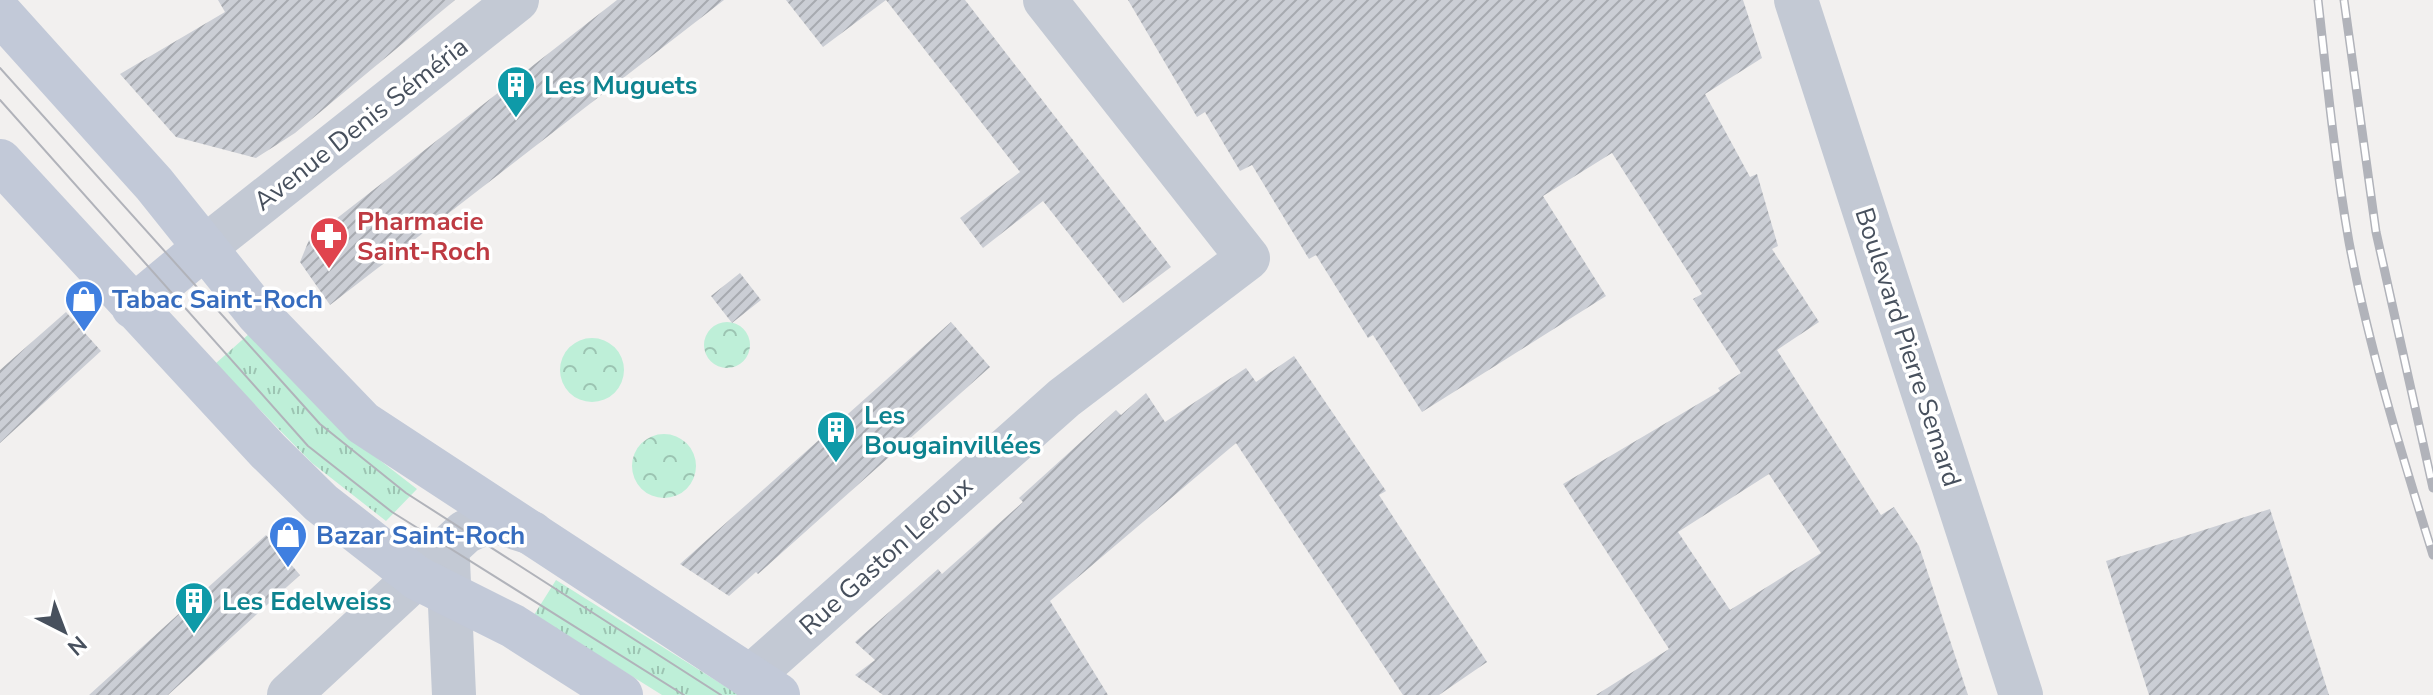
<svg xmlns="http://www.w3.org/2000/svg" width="2433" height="695" viewBox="0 0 2433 695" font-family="'Nunito Sans',sans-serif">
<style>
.grass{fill:url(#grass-tufts)}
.park{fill:url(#park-crowns)}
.building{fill:url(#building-hatch);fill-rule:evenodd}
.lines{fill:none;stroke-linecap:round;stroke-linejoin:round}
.minor{stroke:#c3c9d4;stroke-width:44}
.tertiary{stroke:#c3c9d4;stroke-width:44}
.secondary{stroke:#c2c9d8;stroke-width:44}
.tram{stroke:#b1b3ba;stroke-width:2}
.rail-casing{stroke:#b1b3ba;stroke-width:9}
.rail{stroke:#fff;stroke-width:6;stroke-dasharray:18;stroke-linecap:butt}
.labels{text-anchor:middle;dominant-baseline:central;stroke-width:7;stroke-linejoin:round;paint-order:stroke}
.culture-label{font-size:26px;font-weight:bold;fill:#0d838f;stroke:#fff;text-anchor:start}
.street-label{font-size:26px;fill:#47505d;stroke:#fff}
.health-label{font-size:26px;font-weight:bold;fill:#be3a42;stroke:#fff;text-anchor:start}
.shop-label{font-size:26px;font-weight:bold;fill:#366cbe;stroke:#fff;text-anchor:start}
</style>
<defs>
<pattern id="grass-tufts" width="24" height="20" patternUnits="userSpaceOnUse" patternTransform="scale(2)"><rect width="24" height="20" fill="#beefd8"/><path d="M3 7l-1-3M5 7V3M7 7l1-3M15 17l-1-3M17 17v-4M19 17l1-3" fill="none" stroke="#9cc4b2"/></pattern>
<pattern id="park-crowns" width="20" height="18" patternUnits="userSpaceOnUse" patternTransform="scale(2)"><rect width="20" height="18" fill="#beefd8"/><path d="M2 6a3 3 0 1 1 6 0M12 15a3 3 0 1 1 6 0" fill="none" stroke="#9cc4b2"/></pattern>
<pattern id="building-hatch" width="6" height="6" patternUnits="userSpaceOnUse" patternTransform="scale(2)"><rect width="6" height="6" fill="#cbced5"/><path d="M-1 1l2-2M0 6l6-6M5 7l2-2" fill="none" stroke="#a7aab0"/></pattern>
</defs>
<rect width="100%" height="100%" fill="#f2f0ef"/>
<!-- grass -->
<path class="grass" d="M250,333L368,451L417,489L386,521L312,463L215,364Z
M556,580L739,695H662L534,615Z"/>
<!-- park -->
<path class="park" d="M704 345a23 23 0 1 1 46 0a23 23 0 1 1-46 0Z
M560 370a32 32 0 1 1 64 0a32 32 0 1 1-64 0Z
M632 466a32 32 0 1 1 64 0a32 32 0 1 1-64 0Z"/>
<!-- building -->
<path class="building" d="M218,0H455L295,133L256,158L176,137L120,74L225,12Z
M617,0H724L330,305L300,262L309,240Z
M786,0H965L1171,267L1123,303L1043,201L983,248L960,218L1020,172L886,0L823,47Z
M1128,0H1743L1762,58L1705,94L1750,177L1757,174L1778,246L1772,249L1819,322L1777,350L1881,515L1894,507L1919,546L1968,695H1596L1669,649L1563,484L1720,391L1718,388L1741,373L1693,299L1702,294L1612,153L1543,196L1606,296L1422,412L1373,335L1368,338L1316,255L1309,259L1252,165L1240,171L1205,112L1197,117ZM1769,474L1821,553L1730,610L1678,532Z
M740,273L761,300L732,323L711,296Z
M66,312L101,351L0,443V370Z
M951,322L990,367L758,574L756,572L729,596L680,564Z
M1294,356L1386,491L1379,495L1487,662L1439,695H1403L1236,443L1050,601L1108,695H883L855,675L875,660L855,642L938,569L942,574L1023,502L1019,498L1116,410L1121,415L1146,393L1165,422L1246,368L1256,382Z
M2270,509L2329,695H2149L2106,561Z
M266,535L300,575L168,695H89Z"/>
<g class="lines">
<!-- minor -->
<path class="minor" d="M205,247L517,0
M448,561L454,695
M750,677L1064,398L1248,258L1045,0
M289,695L465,532L491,520L532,533"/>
<!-- tertiary -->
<path class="tertiary" d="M1796,0L2021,695"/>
<!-- secondary -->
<path class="secondary" d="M0,13L154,184L258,314L363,423L778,695
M0,161L268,451L321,503L417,578L513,626L621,695
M133,307L205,247"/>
<!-- tram -->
<path class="tram" d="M0,68L320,424L406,493L721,695
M0,100L308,446L392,512L684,695"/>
<defs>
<path id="rail" d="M2318,0C2327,81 2335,162 2349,242C2369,348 2401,452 2433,555
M2344,0L2376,232L2433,488"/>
</defs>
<!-- rail casing -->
<use href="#rail" class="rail-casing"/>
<!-- rail -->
<use href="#rail" class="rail"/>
</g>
<!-- icons -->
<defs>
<symbol id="building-pin" viewBox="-11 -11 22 30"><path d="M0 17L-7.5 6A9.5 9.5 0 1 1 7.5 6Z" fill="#0f9aa8" stroke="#fff"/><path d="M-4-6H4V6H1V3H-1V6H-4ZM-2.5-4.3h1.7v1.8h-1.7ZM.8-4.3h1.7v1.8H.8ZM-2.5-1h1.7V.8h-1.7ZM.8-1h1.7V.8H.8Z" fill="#fff"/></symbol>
<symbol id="pharmacy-pin" viewBox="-11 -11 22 30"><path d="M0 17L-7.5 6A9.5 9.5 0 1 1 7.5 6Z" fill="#e0444e" stroke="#fff"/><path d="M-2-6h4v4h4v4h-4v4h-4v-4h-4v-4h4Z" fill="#fff"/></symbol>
<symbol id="shop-pin" viewBox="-11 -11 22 30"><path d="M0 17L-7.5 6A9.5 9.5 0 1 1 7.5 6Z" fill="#3f7fe0" stroke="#fff"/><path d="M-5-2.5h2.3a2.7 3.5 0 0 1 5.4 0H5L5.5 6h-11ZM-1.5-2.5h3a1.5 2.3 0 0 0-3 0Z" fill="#fff"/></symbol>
</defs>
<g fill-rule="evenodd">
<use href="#building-pin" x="494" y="63" width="44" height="60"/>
<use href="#pharmacy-pin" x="307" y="214" width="44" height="60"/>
<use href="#shop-pin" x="62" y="277" width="44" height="60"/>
<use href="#building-pin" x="814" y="408" width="44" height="60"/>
<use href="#shop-pin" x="266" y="513" width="44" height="60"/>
<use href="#building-pin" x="172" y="579" width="44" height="60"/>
</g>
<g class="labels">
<!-- culture labels -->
<g class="culture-label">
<text x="544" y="85">Les Muguets</text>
<text x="864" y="415">Les<tspan x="864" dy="30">Bougainvillées</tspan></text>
<text x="222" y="601">Les Edelweiss</text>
</g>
<!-- street labels -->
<g class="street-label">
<text transform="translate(361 124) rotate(-38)">Avenue Denis Séméria</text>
<text transform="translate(1908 347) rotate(72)">Boulevard Pierre Semard</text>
<text transform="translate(886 556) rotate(-42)">Rue Gaston Leroux</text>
</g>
<!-- health labels -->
<g class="health-label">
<text x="357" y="221">Pharmacie<tspan x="357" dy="30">Saint-Roch</tspan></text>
</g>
<!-- shop labels -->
<g class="shop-label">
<text x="112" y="299">Tabac Saint-Roch</text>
<text x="316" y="535">Bazar Saint-Roch</text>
</g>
</g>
<!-- north arrow -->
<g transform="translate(64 631) rotate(138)" stroke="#ffffff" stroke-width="6" paint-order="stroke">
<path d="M0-6L14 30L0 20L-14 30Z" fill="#47505d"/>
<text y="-12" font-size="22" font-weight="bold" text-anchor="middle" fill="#47505d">N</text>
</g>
</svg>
